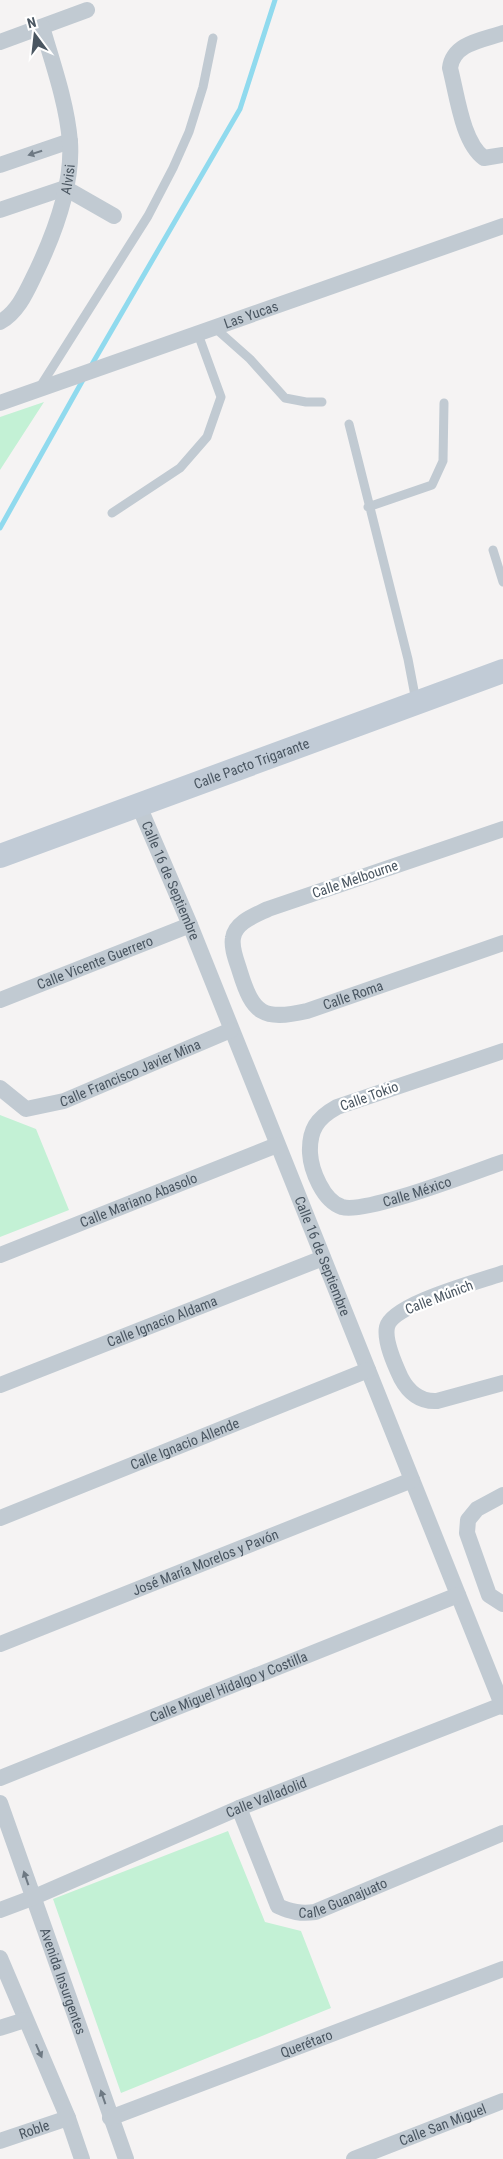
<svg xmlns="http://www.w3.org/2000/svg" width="503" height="2159" viewBox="0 0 503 2159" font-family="'Roboto Condensed',sans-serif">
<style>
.green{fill:#c3f1d5}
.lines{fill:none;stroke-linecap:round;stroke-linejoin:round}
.stream{stroke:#90daee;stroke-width:5}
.lane{stroke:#c1cad2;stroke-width:9}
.street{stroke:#c1cad2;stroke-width:16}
.secondary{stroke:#c1cbd6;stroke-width:24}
.oneway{fill:#6e7983}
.labels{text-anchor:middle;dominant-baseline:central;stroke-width:4.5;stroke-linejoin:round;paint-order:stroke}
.street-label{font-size:14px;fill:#4a5661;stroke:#fff}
</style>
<rect width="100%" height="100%" fill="#f5f3f3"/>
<!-- green -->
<path class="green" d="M44,402L0,470V417Z
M0,1115L36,1129L69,1210L0,1237Z
M228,1831L265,1922L301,1931L331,2008L121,2093L53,1899Z"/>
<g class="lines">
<!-- stream -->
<path class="stream" d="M91,366L240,109L275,0
M0,528L84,378"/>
<!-- lane -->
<path class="lane" d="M215,328L250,359L285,398L306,402H322
M40,387L148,216L173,168L189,132L203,87L213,38
M349,424L408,659L416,701
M368,507L432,485L443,461L444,403
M112,513L180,468L207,437L221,397L198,334
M493,550L503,582"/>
<!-- street -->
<g class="street">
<path d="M503,33C483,40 453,43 450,68C457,94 462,142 484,158L503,155"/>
<path d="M0,42L87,10"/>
<path d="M0,165L70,141"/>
<path d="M65,188L114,216"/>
<path d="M0,210L65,188"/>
<path id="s1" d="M0,322C19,312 28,288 37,270C55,232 73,185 70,142C67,104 53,64 42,27"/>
<path id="s2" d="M0,403L503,226"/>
<path id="s3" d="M139,806L190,925L503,1707"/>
<path id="s4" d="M503,829L268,909C256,915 235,922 233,938C231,948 237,962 240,972C253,1014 263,1021 307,1011L503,943"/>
<path id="s5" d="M0,1000L190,925"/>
<path id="s6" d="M503,1051L337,1107C317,1118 309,1130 310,1153C311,1170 323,1201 342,1207C367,1214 473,1172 503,1162"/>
<path id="s7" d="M0,1088L26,1109L64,1101L231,1030"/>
<path id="s8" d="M0,1255L277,1145"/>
<path d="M503,1273C481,1281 392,1304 387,1327C384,1341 395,1365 401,1378C409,1393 420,1402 437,1401L503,1383"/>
<path id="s9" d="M0,1385L323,1258"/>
<path d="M503,1495L477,1509L468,1520L467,1533L489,1595L503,1604"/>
<path id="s10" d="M0,1518L368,1370"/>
<path id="s11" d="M0,1644L412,1480"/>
<path id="s12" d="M0,1778L458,1595"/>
<path id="s13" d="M0,1803L126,2159"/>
<path id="s14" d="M239,1808L278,1906C291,1912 301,1914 315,1912L503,1833"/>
<path id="s15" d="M0,1910L32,1898L239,1808L502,1705"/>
<path d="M0,1958L68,2118L82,2159"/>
<path d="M0,2028L25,2020"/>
<path id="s16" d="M110,2118L503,1969"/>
<path id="s17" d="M0,2141L68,2118"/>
<path id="s18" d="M354,2159L503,2101"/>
</g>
<!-- secondary -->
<path class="secondary" id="s19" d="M0,856L503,671"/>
</g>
<!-- one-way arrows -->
<defs><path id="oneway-solid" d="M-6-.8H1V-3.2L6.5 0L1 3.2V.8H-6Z" transform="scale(1.25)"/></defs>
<g class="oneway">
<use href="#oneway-solid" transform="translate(35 153) rotate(162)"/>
<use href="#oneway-solid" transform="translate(26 1878) rotate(-109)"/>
<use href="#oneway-solid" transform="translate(39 2051) rotate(66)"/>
<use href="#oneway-solid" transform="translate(103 2097) rotate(-109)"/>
</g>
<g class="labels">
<!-- street labels -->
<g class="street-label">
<text stroke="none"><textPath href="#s1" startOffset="161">Alvisi</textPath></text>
<text stroke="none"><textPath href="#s2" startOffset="266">Las Yucas</textPath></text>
<text stroke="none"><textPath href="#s19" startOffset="268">Calle Pacto Trigarante</textPath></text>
<text transform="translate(355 879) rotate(-19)">Calle Melbourne</text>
<text stroke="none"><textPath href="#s3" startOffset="81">Calle 16 de Septiembre</textPath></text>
<text stroke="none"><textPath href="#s5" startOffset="102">Calle Vicente Guerrero</textPath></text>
<text stroke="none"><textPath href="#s4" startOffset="471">Calle Roma</textPath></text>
<text stroke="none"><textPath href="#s7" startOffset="144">Calle Francisco Javier Mina</textPath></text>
<text transform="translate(369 1096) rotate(-20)">Calle Tokio</text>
<text stroke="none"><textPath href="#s6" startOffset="375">Calle México</textPath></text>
<text stroke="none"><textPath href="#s8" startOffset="149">Calle Mariano Abasolo</textPath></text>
<text stroke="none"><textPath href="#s3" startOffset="486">Calle 16 de Septiembre</textPath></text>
<text transform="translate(439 1297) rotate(-21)">Calle Múnich</text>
<text stroke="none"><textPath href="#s9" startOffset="174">Calle Ignacio Aldama</textPath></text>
<text stroke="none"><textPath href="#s10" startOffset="199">Calle Ignacio Allende</textPath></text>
<text stroke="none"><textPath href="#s11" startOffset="221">José María Morelos y Pavón</textPath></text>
<text stroke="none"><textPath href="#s12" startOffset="246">Calle Miguel Hidalgo y Costilla</textPath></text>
<text stroke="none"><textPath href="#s15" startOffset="289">Calle Valladolid</textPath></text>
<text stroke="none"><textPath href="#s14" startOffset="174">Calle Guanajuato</textPath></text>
<text stroke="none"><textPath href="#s13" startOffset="189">Avenida Insurgentes</textPath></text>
<text stroke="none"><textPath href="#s16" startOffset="210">Querétaro</textPath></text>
<text stroke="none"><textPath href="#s18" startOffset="95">Calle San Miguel</textPath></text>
<text stroke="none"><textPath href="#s17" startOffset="36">Roble</textPath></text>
</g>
</g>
<!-- north arrow -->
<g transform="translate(35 35) rotate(345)" stroke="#ffffff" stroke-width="4" paint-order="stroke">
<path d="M0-4L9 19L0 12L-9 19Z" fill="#4a5661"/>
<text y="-8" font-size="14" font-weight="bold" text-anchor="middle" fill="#4a5661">N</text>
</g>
</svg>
